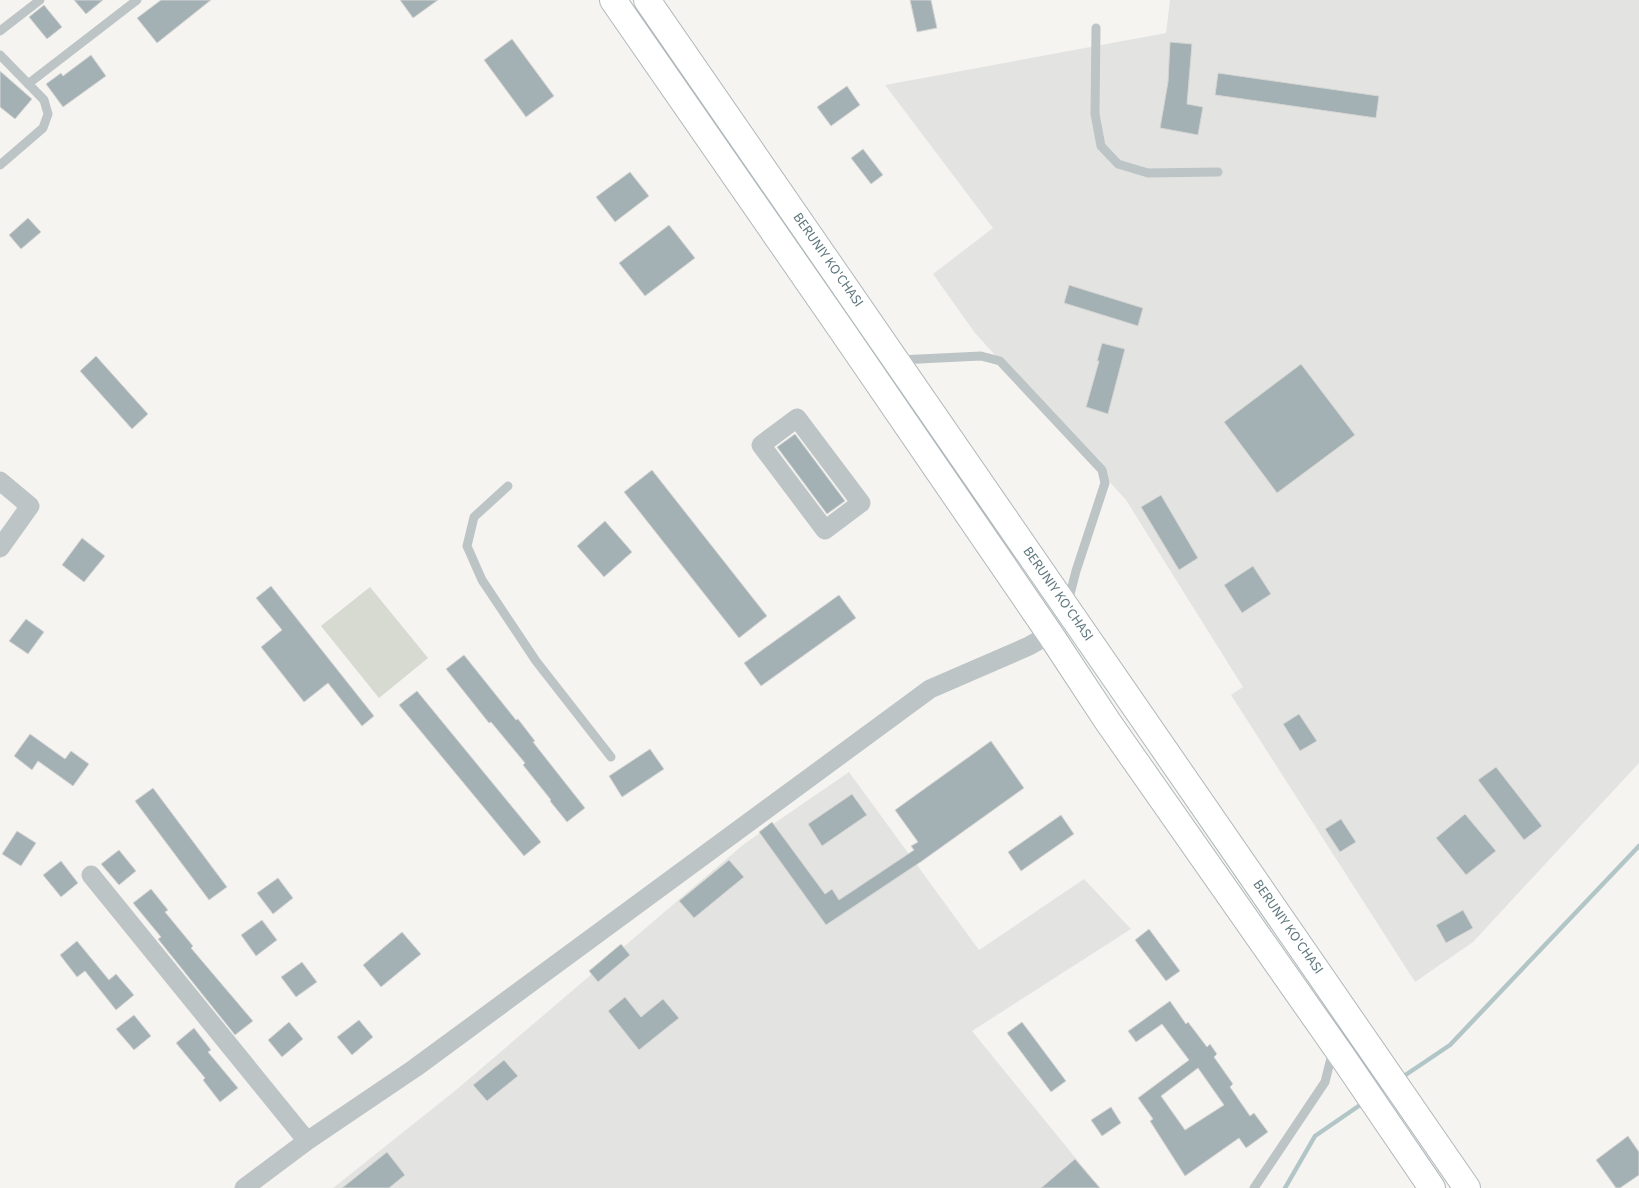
<svg xmlns="http://www.w3.org/2000/svg" width="1639" height="1188" viewBox="0 0 1639 1188" font-family="'Source Sans 3',sans-serif">
<style>
.built{fill:#e3e4e2}
.green{fill:#d6dad0}
.lines{fill:none;stroke-linecap:round;stroke-linejoin:round}
.stream{stroke:#b3c6c7;stroke-width:4.5}
.building{fill:#a4b1b4;stroke:#d6d6d4;fill-rule:evenodd}
.secondary-casing{stroke:#b0b8bb;stroke-width:28}
.service{stroke:#bdc4c6;stroke-width:9}
.minor{stroke:#bdc4c6;stroke-width:19}
.secondary{stroke:#fff;stroke-width:26}
.labels{text-anchor:middle;dominant-baseline:central;stroke-width:5;stroke-linejoin:round;paint-order:stroke}
.street-label{font-size:14px;fill:#5f777e;stroke:#fff}
</style>
<rect width="100%" height="100%" fill="#f5f4f1"/>
<!-- built -->
<path class="built" d="M1170,0H1639V763L1473,942L1415,982L1231,695L1243,687L1126,500L975,333L933,274L993,228L885,85L1166,33Z
M849,772L979,950L1084,879L1131,929L972,1031L1100,1188H333L456,1090L744,844Z"/>
<!-- green -->
<path class="green" d="M370,587L428,658L379,698L321,626Z"/>
<g class="lines">
<!-- stream -->
<path class="stream" d="M1401,1078L1450,1045L1639,846
M1285,1188L1315,1136L1363,1103"/>
</g>
<!-- building -->
<path class="building" d="M74,0H103L86,14Z
M161,0H211L157,43L137,18Z
M400,0H438L413,18Z
M910,0H931L937,28L917,32Z
M44,5L62,27L47,39L29,17Z
M512,39L554,96L526,117L484,60Z
M1170,42L1192,44L1187,104L1203,107L1198,135L1160,128L1168,82Z
M91,55L106,76L63,107L46,84L61,73L63,76Z
M0,71L32,99L15,119L0,107Z
M1218,73L1379,96L1376,118L1215,95Z
M847,86L860,105L831,126L817,107Z
M863,149L883,175L871,184L851,158Z
M630,172L649,196L615,222L596,197Z
M28,218L41,232L21,249L9,235Z
M669,225L695,258L645,296L619,263Z
M1069,285L1143,308L1138,326L1064,303Z
M1102,343L1125,349L1108,414L1086,407L1099,361H1097Z
M96,356L148,414L132,429L80,371Z
M1301,364L1355,435L1277,493L1224,422Z
M795,434L845,501L827,514L777,447Z
M652,470L767,616L739,638L624,492Z
M1161,495L1198,558L1179,570L1141,507Z
M605,521L632,552L604,577L577,546Z
M82,538L105,556L84,582L62,565Z
M1253,566L1271,594L1242,613L1224,585Z
M271,586L374,716L362,726L328,683L304,702L261,647L282,630L256,598Z
M839,595L856,618L761,686L744,663Z
M26,619L44,632L28,654L9,641Z
M464,655L516,720L518,719L535,741L533,742L585,808L567,822L550,801L551,800L523,765L525,763L491,722L489,723L446,669Z
M417,691L541,842L524,856L399,705Z
M1299,714L1317,741L1300,751L1283,724Z
M30,734L65,759L71,751L89,764L73,786L38,761L32,770L14,756Z
M991,741L1024,788L922,861L826,925L759,832L772,822L825,894L832,889L839,900L914,850L911,846L918,842L895,810Z
M650,749L664,769L622,797L609,776Z
M1496,767L1542,826L1524,840L1478,780Z
M153,788L227,887L209,900L135,801Z
M852,794L867,815L822,846L808,824Z
M1465,814L1496,851L1466,875L1436,838Z
M1061,815L1074,834L1021,871L1008,852Z
M1341,819L1356,842L1340,852L1325,829Z
M17,831L36,843L21,866L2,854Z
M119,850L136,871L119,885L101,864Z
M729,860L744,877L694,918L679,901Z
M61,861L78,883L61,897L43,875Z
M278,878L293,898L273,914L257,893Z
M151,889L168,910L165,912L193,946L191,948L253,1021L235,1035L158,939L161,937L133,903Z
M1463,910L1473,928L1446,943L1436,925Z
M262,920L277,940L256,956L241,935Z
M1149,929L1180,971L1166,981L1135,940Z
M402,932L421,954L381,987L363,965Z
M77,941L109,980L116,974L134,995L116,1010L85,971L77,977L60,955Z
M621,944L630,955L598,982L589,971Z
M302,962L317,982L296,997L281,977Z
M625,997L641,1017L663,999L679,1018L639,1050L608,1011Z
M1170,1001L1186,1024L1188,1022L1207,1047L1210,1044L1217,1054L1214,1057L1233,1084L1230,1087L1250,1116L1254,1113L1268,1132L1246,1148L1239,1138L1185,1176L1150,1121L1153,1119L1138,1098L1189,1060L1162,1024L1136,1042L1128,1031ZM1198,1068L1224,1105L1185,1130L1161,1096Z
M134,1015L151,1036L134,1050L116,1029Z
M359,1020L373,1037L352,1055L337,1037Z
M289,1022L303,1039L282,1057L268,1040Z
M1022,1022L1066,1081L1051,1092L1007,1033Z
M194,1028L211,1050L208,1052L238,1088L220,1102L203,1080L205,1078L176,1043Z
M504,1060L518,1076L487,1101L473,1085Z
M1111,1107L1121,1123L1102,1136L1091,1120Z
M1628,1136L1639,1152V1175L1620,1188H1616L1596,1160Z
M387,1152L405,1175L389,1188H342Z
M1075,1159L1100,1188H1041Z"/>
<g class="lines">
<defs>
<path id="secondary" d="M613,0L843,332L1050,634L1108,722L1342,1056L1432,1188
M647,0L1467,1188"/>
</defs>
<!-- secondary casing -->
<use href="#secondary" class="secondary-casing"/>
<!-- service -->
<path class="service" d="M1096,28L1095,114L1101,146L1118,164L1148,173L1218,172
M0,31L40,0
M0,55L44,100L48,114L43,128L0,165
M28,84L137,0
M899,360L981,356L1000,361L1102,470L1105,483L1076,571L1068,602
M508,486L474,517L467,546L482,580L536,661L611,757
M1254,1188L1325,1082L1333,1050"/>
<!-- minor -->
<path class="minor" d="M797,418L861,503L825,530L761,445Z
M0,481L30,506L0,548
M91,875L307,1141
M244,1188L307,1141L415,1068L930,689L1029,646L1050,634"/>
<!-- secondary -->
<use href="#secondary" class="secondary"/>
</g>
<g class="labels">
<!-- street labels -->
<g class="street-label">
<text transform="translate(828 260) rotate(55)">BERUNIY KO'CHASI</text>
<text transform="translate(1058 594) rotate(55)">BERUNIY KO'CHASI</text>
<text transform="translate(1288 927) rotate(55)">BERUNIY KO'CHASI</text>
</g>
</g>
</svg>
